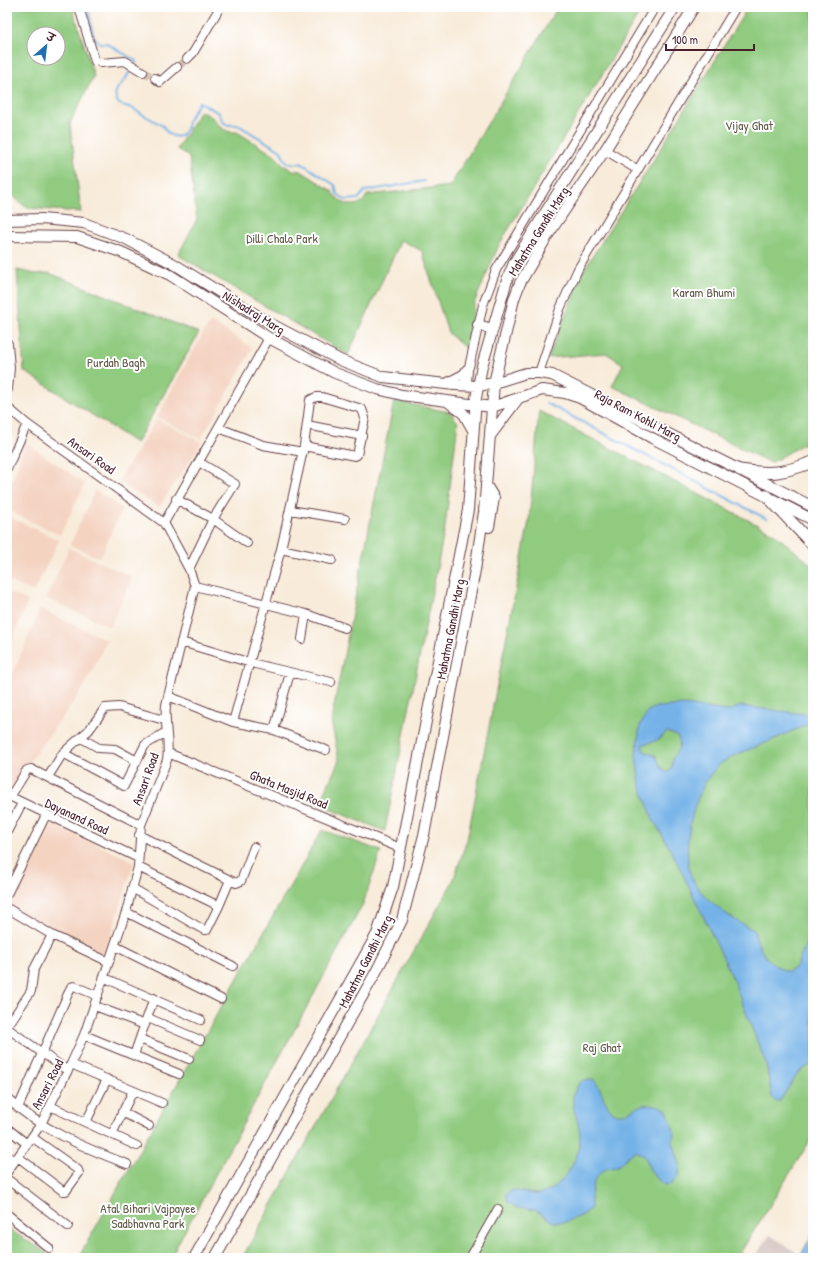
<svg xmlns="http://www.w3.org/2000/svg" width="820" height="1265" viewBox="0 0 820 1265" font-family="'Patrick Hand','Playpen Sans Deva',sans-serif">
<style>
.built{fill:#f4d3c1}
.industrial{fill:#d0c0bc}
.green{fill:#90cb80;stroke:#6d7556;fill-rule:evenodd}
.water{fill:#75b2e7;stroke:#606889;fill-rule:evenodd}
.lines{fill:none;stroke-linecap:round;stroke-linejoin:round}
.stream{stroke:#75b2e7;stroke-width:2}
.minor-tunnel{stroke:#d5c2b6;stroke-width:8;stroke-dasharray:8 4;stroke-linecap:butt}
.minor-casing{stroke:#643e45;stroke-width:10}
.major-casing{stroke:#643e45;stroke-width:12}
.highway-casing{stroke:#643e45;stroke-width:13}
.minor{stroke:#fff;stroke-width:8}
.major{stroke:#fff;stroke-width:10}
.highway{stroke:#fff;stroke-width:11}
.labels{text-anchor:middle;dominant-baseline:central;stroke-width:4;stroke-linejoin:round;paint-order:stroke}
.park-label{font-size:13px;fill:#625b49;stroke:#fff}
.street-label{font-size:13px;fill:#4a1f2b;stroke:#fff}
</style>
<rect width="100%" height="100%" fill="#fff"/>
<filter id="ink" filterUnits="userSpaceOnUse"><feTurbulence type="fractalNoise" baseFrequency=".025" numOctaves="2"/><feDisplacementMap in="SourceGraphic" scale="8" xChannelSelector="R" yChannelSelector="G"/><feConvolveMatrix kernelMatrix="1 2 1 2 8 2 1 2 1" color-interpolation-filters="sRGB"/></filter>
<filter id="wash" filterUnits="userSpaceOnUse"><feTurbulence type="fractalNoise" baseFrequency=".012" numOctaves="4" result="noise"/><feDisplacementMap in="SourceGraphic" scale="16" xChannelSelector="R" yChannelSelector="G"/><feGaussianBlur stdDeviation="0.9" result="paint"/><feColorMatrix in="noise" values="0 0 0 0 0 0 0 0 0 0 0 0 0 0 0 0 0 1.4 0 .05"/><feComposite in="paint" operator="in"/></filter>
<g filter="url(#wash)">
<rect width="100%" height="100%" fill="#f8ebd9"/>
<!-- built -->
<path class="built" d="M211,322L253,348L201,439L157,417L203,333Z
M157,419L202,442L159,507L118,482Z
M25,442L85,484L60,535L7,510V497Z
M95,490L122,509L100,558L70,545Z
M7,516L59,540L34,592L7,580Z
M69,548L132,577L110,627L46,598Z
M7,592L28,601L7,651Z
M40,609L107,640L83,689L12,786L7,783V687Z
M48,821L134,862L105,955L7,907Z"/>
<!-- industrial -->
<path class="industrial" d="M770,1235L796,1252L793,1258H754Z"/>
<!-- green -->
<path class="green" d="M7,7H72L94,76L70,123L81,212L27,208L7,191ZM34,34H58V58H34Z
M558,7H643L499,245L475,301L465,348L448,333L422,251L401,240L348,355L178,255L197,219L189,157L177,149L200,111C204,113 211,116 214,119C220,128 226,133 237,132L274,155L285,166L292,170L301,171L332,191C339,205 360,212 367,195L450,186Z
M748,7H813V438L771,463L612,386L623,364L606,353L548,358L583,271L655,158Z
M17,270L36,274L49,273L199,333L136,443L24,371Z
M394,401L449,412L458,422L445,527L385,831L319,805L339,760L331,721Z
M539,411L773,533L813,566V1136L737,1258H242L453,881L467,840L529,521Z
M322,830L381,851L363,904L170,1258H86L81,1253Z
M7,1228L47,1253L53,1258H7Z"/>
<!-- water -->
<path class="water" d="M686,705L727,711L741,706L813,715V722C796,729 780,737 763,744C749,750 728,756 717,767C694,789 681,845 691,875C698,897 734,921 754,930C761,954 765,961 788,972L796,967L813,927V1063L798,1073L780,1101H776L772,1097L766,1064L731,974L674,856L653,819L640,785L636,755L640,725L648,711L656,707ZM667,732L677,736C682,745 679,747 674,756C672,759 672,765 672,769L667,772L661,767L656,756L644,751L642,745L658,740Z
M583,1080H594C603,1089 603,1106 615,1113C628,1120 640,1093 667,1110L674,1131L673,1142L680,1164L679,1175L672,1184L664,1185C660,1181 653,1176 650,1170C646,1160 647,1155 635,1151C627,1155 623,1163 616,1167C613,1168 609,1168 606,1169C591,1177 591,1193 591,1208L583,1215L565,1222H553L535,1210L517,1208L507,1201L506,1194L513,1190C520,1191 529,1194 537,1194C561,1193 580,1158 580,1137C580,1115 562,1099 583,1080Z
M813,1233V1258H799Z"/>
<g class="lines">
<!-- stream -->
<path class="stream" d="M88,7L94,38L100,43H106L136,61L135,64
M132,67C129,72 127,78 123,82C117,89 112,93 118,103L125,107H130L163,126C167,135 179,142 185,131C188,127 187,123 189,119C192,113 196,108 199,102L219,113L223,122L228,125H238L281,151L284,158L287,162L292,164L301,163L335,185L337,194L346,200L358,199L365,191L424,181
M546,403L767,519"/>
</g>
</g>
<g filter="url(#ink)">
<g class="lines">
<!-- minor-tunnel -->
<path class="minor-tunnel" d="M177,67L187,59
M143,72L155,78"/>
<defs>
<path id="minor" d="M79,7L95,61
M187,59L193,53L220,7
M101,63L125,61L143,72
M155,78L160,82L177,67
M605,150L638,170
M539,373L560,309L578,269L736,7
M444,384L463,374L469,367L483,305L496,270L655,7
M7,407L27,424L164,523L189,569L195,586L166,705C164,725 170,742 167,760L141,825L138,867L126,912L84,1035L71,1064L41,1124L7,1172
M307,425L362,436
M219,428L263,445L303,452
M7,469L27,424
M176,499L213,519L247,543
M290,510L345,519
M164,523L269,338
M281,549L332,560
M189,569L213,519L235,484L199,462
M195,586L306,614L345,628
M302,639L306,614
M181,642L251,663L331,682
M168,696L233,722L274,730L326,750
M233,722L281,549L304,446L310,400L316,397H322L362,409L365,418L357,455L355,456L304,446
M274,730L290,673
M81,738L99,748L115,749L137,761
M63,753L124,786L145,745L166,732
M168,753L400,848
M48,777L63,753L89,730L105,708L119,707L164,720
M7,795L138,858
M10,797L27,770L31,769L141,825
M7,832L22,803
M139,835L236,883L241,881L254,847
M138,867L219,906L230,880
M132,888L204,930H207L219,906
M7,894L46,815
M7,908L52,935L109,962
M126,912L233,966
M115,946L221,999
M105,978L201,1020
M95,1006L145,1025
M148,1018L200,1040
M7,1027L31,991L34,969L52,935
M7,1028L68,1071
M84,1035L179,1074
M140,1039L189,1059
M134,1055L154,998
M71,1064L162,1103
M7,1098C40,1129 85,1148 127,1164
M50,1106L137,1146
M18,1108L71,987L74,986L98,996
M122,1112L149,1126
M86,1122L107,1079
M7,1128L27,1144
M112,1134L133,1091
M7,1156L15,1161
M18,1157L63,1191H66L79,1173L78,1170L32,1137
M7,1179L68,1226
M7,1214L49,1248
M470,1258L498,1209"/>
<path id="major" d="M7,220L42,219L84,223L126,239L174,264L273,325L340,360L383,377L455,385L478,386L494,383L526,373H539L552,375L813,507
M7,236L77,237L121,252L170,275L269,338L335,373L377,389L402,395L492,407L542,390L565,393L580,398L652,438L813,520
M478,325L492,329
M7,344L9,368L7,389
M466,382L467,370
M447,401L464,414L473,430
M490,436L518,399
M486,485L494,498L489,527
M194,1258L377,934L393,887L468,510L476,398L482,366L507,280L514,263L535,229L675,7
M215,1258L376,972L402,920L424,835L475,570L484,512L494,383L514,299L520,283L548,235L605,150L694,7"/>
<path id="highway" d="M740,470C772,475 783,473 813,462
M767,496L813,545"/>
</defs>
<!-- minor casing -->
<use href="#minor" class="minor-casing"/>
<!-- major casing -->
<use href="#major" class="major-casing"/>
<!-- highway casing -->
<use href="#highway" class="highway-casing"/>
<!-- minor -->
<use href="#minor" class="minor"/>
<!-- major -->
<use href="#major" class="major"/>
<!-- highway -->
<use href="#highway" class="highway"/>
</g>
</g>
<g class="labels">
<!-- park labels -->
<g class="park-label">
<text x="749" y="125">Vijay Ghat</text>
<text x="282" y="238">Dilli Chalo Park</text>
<text x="704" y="292">Karam Bhumi</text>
<text x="116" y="362">Purdah Bagh</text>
<text x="602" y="1047">Raj Ghat</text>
<text x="148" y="1208">Atal Bihari Vajpayee<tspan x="148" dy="15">Sadbhavna Park</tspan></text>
</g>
<!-- street labels -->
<g class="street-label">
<text transform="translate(538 231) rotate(-58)">Mahatma Gandhi Marg</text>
<text transform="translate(254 312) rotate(32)">Nishadraj Marg</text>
<text transform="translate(638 415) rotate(28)">Raja Ram Kohli Marg</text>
<text transform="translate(92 455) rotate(35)">Ansari Road</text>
<text transform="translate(450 629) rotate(-79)">Mahatma Gandhi Marg</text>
<text transform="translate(145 779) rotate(-70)">Ansari Road</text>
<text transform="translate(289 789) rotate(22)">Ghata Masjid Road</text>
<text transform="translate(77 816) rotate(25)">Dayanand Road</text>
<text transform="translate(365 961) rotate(-63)">Mahatma Gandhi Marg</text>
<text transform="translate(47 1084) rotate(-63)">Ansari Road</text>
</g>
</g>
<!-- margin -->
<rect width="820" height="1265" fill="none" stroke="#fff" stroke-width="24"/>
<!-- north arrow -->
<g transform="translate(46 46) rotate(28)"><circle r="19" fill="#ffffff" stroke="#b7a5aa"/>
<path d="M0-3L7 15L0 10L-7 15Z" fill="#1f6fb2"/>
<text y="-6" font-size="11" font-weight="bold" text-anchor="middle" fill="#4a1f2b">उ</text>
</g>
<!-- scale -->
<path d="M666 44v6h88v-6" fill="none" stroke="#4a1f2b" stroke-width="2"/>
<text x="672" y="44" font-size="12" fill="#4a1f2b" stroke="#ffffff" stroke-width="3" paint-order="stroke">100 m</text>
</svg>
